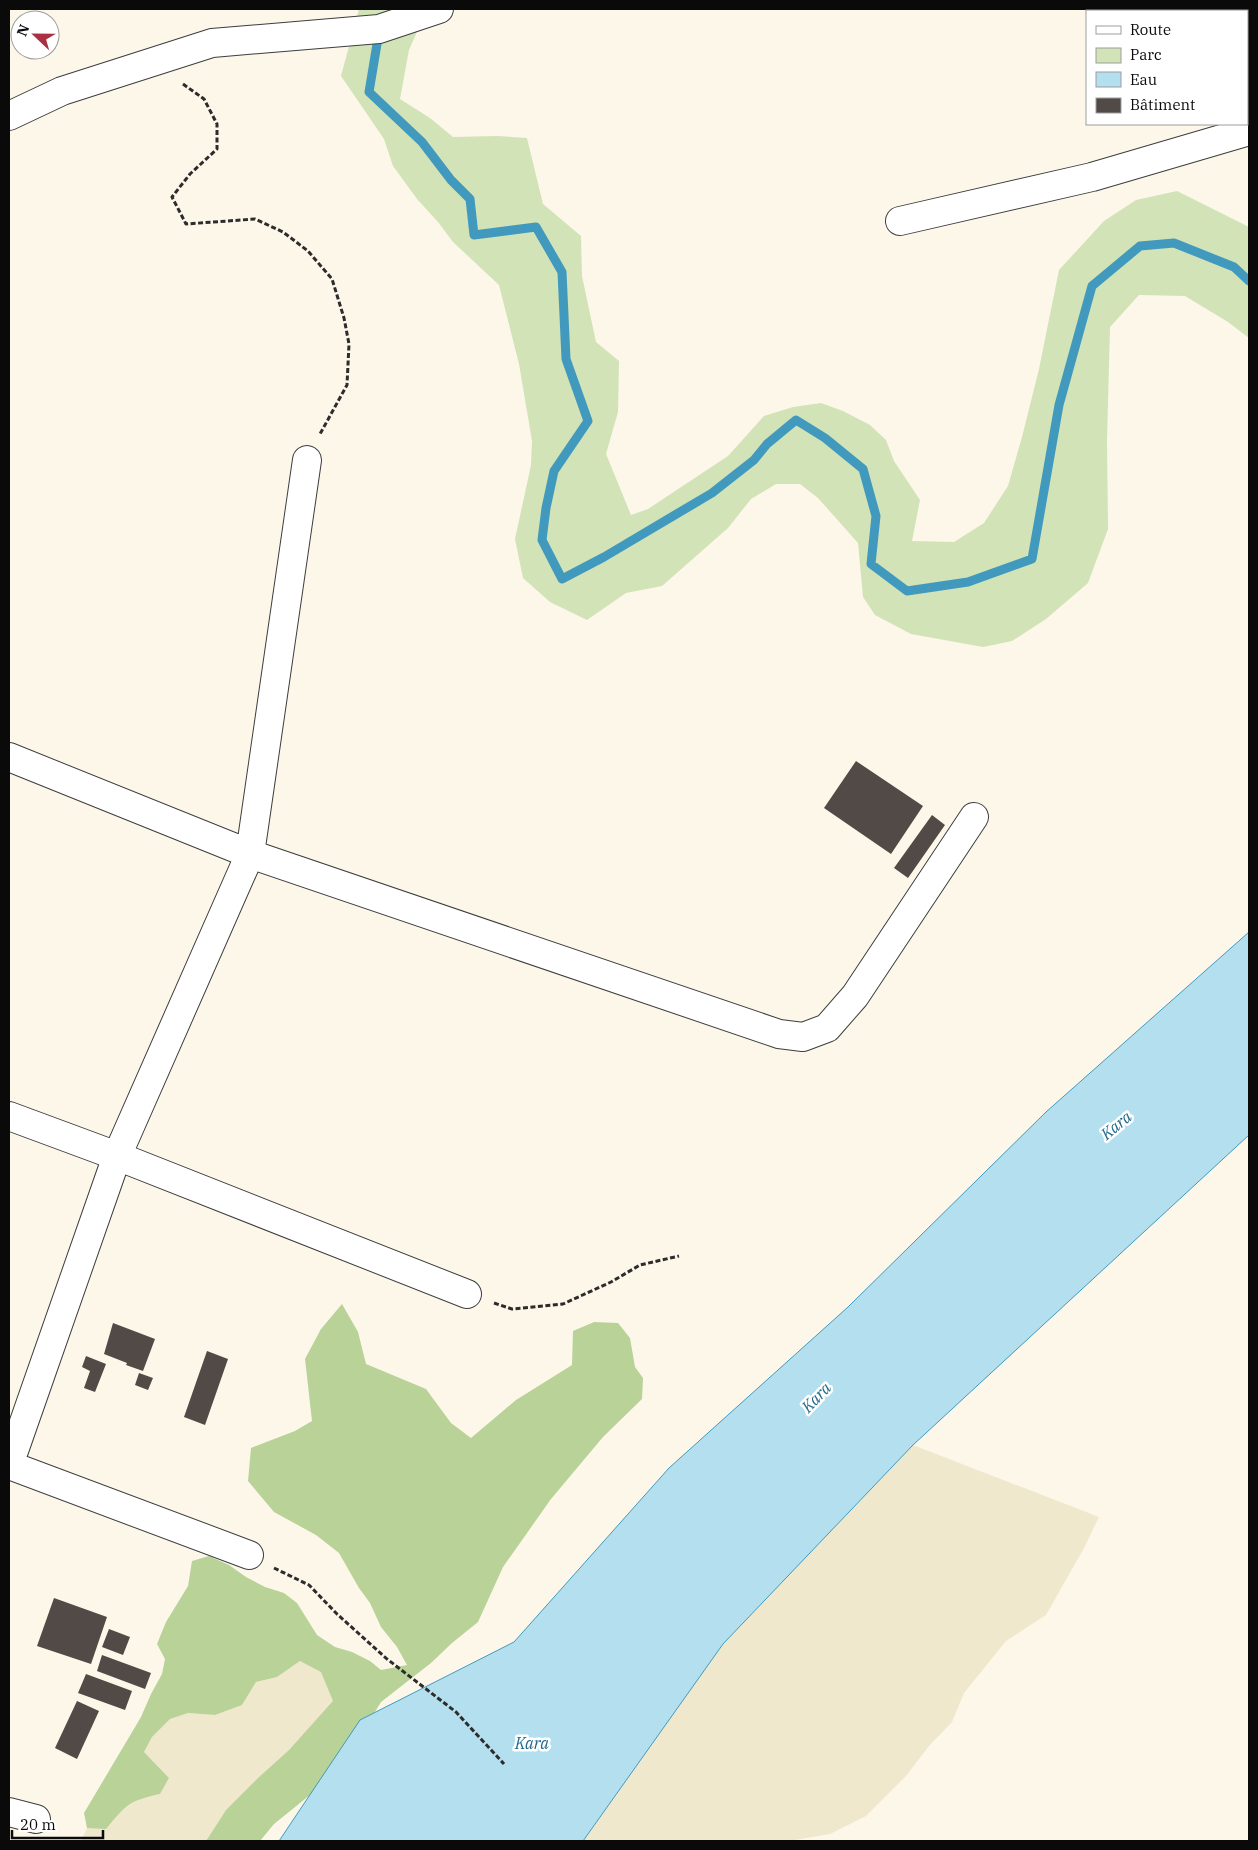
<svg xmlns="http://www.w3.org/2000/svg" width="1258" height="1850" viewBox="0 0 1258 1850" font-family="'IBM Plex Serif',serif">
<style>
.farmland{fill:#efe8cc}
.green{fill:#d2e3b7}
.forest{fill:#b8d298}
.water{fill:#b3dfef;stroke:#419abe}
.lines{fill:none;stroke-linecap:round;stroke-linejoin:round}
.stream{stroke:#419abe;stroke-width:9}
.building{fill:#514a47}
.minor-casing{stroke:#3d3d3d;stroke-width:30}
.path{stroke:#2c2c2c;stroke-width:3;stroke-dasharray:5 2.5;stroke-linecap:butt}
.minor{stroke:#fff;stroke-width:28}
.labels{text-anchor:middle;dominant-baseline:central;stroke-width:5;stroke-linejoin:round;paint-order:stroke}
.water-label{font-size:16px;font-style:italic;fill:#216a8d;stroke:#fff}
</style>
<rect width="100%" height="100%" fill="#fdf7e9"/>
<!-- farmland -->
<path class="farmland" d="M913,1445L1099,1517L1084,1548L1046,1615L1006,1641L964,1693L952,1722L929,1746L906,1776L866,1816L830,1834L789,1841H583L723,1644Z
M300,1661L321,1671L334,1701L289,1750L259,1777L226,1810L206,1841H81L87,1828H106L125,1806L138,1799L160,1794L169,1778L144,1752L152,1737L170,1719L188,1713L215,1715L242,1705L256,1682L277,1677Z"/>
<!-- green -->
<path class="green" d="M359,9H427L409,50L400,99L430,118L453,137L497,136L527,138L543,204L581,236L582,276L596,342L619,361L618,412L606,454L631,515L648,509L728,456L764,416L793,407L821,403L843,411L870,425L886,440L894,461L920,500L912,541L954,542L984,523L1008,486L1022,437L1039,369L1059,270L1104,221L1136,200L1177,191L1249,227V338L1228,322L1185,296L1139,295L1110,327L1107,440L1108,529L1088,583L1046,619L1012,641L983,647L911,634L875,615L863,597L858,543L818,498L800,484H776L751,499L728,528L662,586L626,593L587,620L550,602L523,578L515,539L531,465L532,441L519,364L499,285L453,242L438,222L417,199L393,166L384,139L341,76Z"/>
<!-- forest -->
<path class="forest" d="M342,1304L358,1332L366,1364L426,1389L451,1423L471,1438L516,1400L572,1365L573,1331L594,1322L618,1323L630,1338L635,1367L643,1378L642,1399L603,1437L551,1499L503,1567L478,1622L452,1643L431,1663L381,1702L359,1738L326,1782L274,1824L260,1841H206L226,1810L259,1777L289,1750L333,1701L321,1672L300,1661L277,1677L256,1682L242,1705L215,1715L188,1713L170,1719L152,1737L144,1752L169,1778L160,1794C128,1801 127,1804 106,1829L87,1828L84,1813L141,1717L151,1694L162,1674L165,1659L157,1644L166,1622L188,1586L192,1561L209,1556L229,1565L246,1577L265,1587L284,1593L297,1603L317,1635L335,1647L352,1652L370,1661L381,1670L407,1665L397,1647L381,1627L370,1603L359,1588L339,1553L316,1535L274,1512L248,1481L251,1448L295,1431L312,1421L305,1359L321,1329Z"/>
<!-- water -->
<path class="water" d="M1249,932V1135L913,1445L723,1644L583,1841H279L360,1720L514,1642L669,1468L848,1307L1046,1112Z"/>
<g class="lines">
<!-- stream -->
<path class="stream" d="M379,32L369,92L422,142L451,180L470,199L474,235L536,227L562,272L566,359L588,421L554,471L546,508L542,540L562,579L604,557L712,493L754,460L767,444L796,420L825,438L863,469L876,516L871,564L907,591L968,582L1032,559L1059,405L1092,286L1140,246L1174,243L1234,267L1249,281"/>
</g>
<!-- building -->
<path class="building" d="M856,761L923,806L891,854L824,808Z
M932,815L945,825L908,878L894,868Z
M113,1323L155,1339L143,1371L126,1365L127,1363L104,1354Z
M207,1351L228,1359L205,1425L184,1417Z
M86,1356L106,1364L95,1392L84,1388L90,1371L82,1367Z
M139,1373L153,1378L148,1390L135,1385Z
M54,1598L107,1617L91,1664L37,1646Z
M109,1629L130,1637L123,1655L102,1647Z
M102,1655L151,1673L145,1689L97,1671Z
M86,1674L132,1691L125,1710L78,1693Z
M77,1701L99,1711L77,1759L55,1748Z"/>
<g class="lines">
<defs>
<path id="minor" d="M9,116L62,91L212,43L379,29L439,9
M900,221L1092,177L1249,131
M9,757L250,854L779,1034L803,1037L827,1028L855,996L974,817
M9,1116L117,1156L467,1294
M9,1465L117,1156L250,854L307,460
M9,1465L249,1555
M9,1812L36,1819"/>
</defs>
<!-- minor casing -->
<use href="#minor" class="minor-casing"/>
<!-- path -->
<path class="path" d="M183,84L204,99L217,124V149L190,174L172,197L186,224L255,219L283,232L308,251L332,279L344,318L349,344L347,385L320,434
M494,1303L512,1309L563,1304L611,1282L640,1265L679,1256
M274,1568L309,1585L337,1614L387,1659L456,1712L504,1764"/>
<!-- minor -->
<use href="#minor" class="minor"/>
</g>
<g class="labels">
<!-- water labels -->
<g class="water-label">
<text transform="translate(1116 1125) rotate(-40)">Kara</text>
<text transform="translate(816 1397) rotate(-46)">Kara</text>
<text x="532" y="1743">Kara</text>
</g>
</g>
<!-- border -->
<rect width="1258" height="1850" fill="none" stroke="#0a0a0a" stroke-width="20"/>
<!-- legend -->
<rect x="1086" y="10" width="162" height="115" fill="#ffffff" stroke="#9d9d9d"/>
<rect x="1096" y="26" width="25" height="8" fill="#ffffff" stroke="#9d9d9d"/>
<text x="1130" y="35" font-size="15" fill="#0a0a0a">Route</text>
<rect x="1096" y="48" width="25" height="15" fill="#d2e3b7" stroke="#9d9d9d"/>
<text x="1130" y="60" font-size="15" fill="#0a0a0a">Parc</text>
<rect x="1096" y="72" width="25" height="15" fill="#b3dfef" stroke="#9d9d9d"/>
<text x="1130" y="85" font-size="15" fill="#0a0a0a">Eau</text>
<rect x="1096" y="98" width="25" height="15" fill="#514a47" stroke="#9d9d9d"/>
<text x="1130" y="110" font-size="15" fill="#0a0a0a">Bâtiment</text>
<!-- north arrow -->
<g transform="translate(35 35) rotate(292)"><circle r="24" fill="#ffffff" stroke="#9d9d9d"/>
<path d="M0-4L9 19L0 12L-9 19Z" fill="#aa3144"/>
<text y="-8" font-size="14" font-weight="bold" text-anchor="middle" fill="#0a0a0a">N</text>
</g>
<!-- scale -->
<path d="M12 1830v8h91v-8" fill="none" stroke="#0a0a0a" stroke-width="2.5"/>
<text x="20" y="1830" font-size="15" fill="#0a0a0a" stroke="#ffffff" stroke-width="4" paint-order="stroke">20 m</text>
</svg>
